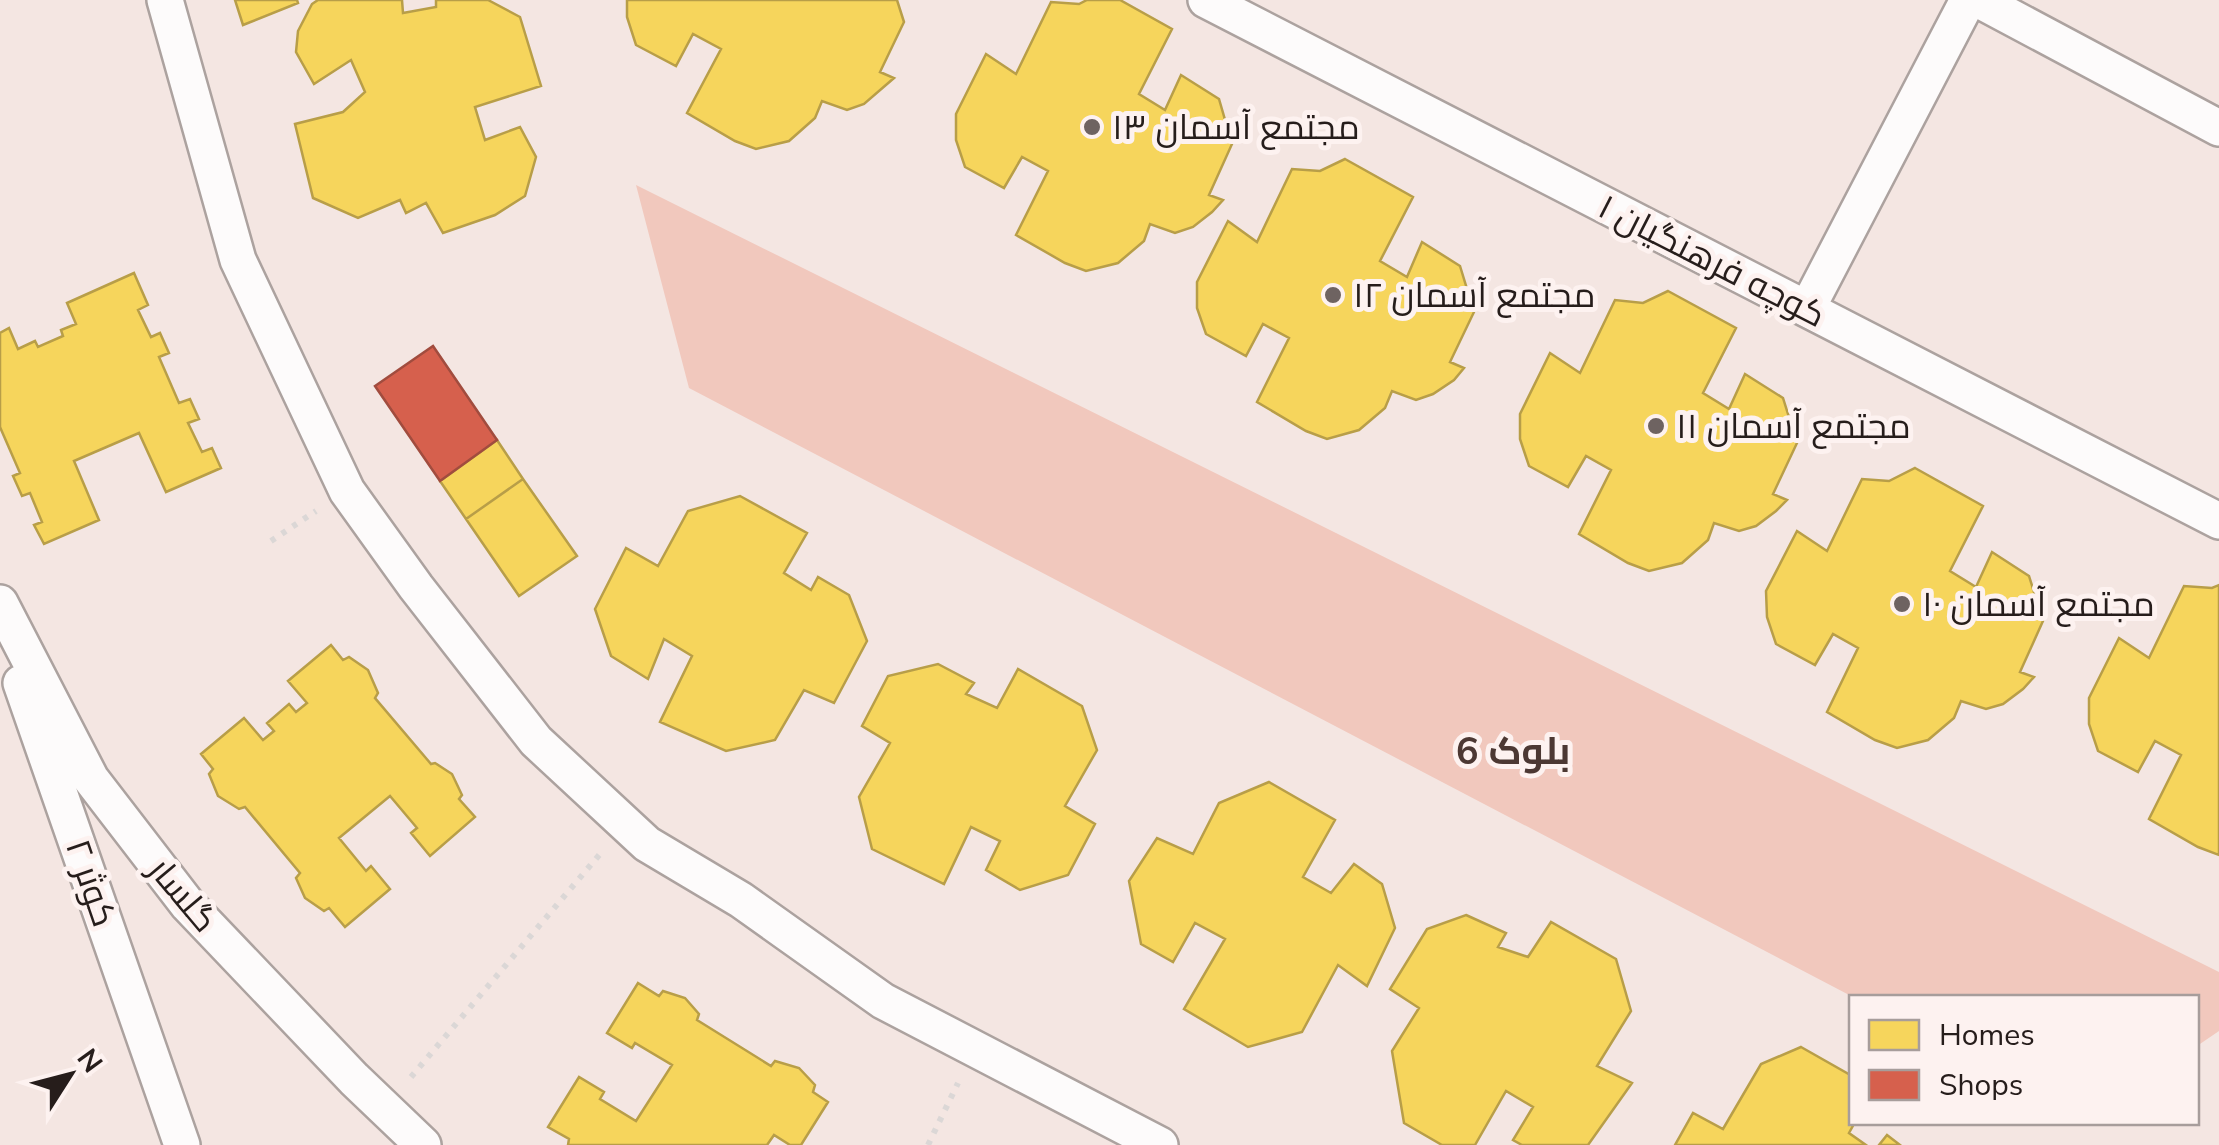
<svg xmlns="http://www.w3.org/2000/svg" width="2219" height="1145" viewBox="0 0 2219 1145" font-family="'Nunito Sans',Cairo,sans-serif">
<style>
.green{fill:#f1c8bd}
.homes{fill:#f6d55c;stroke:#b89e48;stroke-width:2.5}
.shops{fill:#d6604d;stroke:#a14c3e;stroke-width:2.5}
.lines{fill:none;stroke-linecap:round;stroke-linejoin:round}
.minor-casing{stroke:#aca29f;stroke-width:40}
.path{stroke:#dbd7d6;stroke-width:6;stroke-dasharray:5 8;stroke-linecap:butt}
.minor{stroke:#fdfbfb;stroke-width:35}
.poi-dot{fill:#6e6361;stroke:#fdf2f0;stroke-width:4}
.labels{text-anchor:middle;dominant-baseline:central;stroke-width:10;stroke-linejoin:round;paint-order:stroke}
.poi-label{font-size:35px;fill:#261d1b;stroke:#fdf2f0;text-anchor:start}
.street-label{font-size:35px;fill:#261d1b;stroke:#fdf2f0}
.neighbourhood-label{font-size:38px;font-weight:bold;fill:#4c3833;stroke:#fdf2f0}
</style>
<rect width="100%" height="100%" fill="#f4e6e2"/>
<!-- green -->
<path class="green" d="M636,185L2219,972V1031L2197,1046L2196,998L1853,997L689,388Z"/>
<!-- homes -->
<path class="homes" d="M235,0H297L298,3L243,25Z
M318,0H402L403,13L436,7V0H488L520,17L541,86L475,107L485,140L520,127L536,157L525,196L495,215L443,233L426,203L406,213L400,200L358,218L313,198L295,124L343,112L365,92L351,60L314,84L296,52L298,31L312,4Z
M627,0H897L904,22L880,72L894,78L864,104L847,110L822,101L815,118L789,141L756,149L735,141L687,113L721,49L693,34L676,66L636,45L627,17Z
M1087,0H1120L1172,29L1139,94L1165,110L1181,75L1219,99L1232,144L1209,195L1223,200L1212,212L1193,227L1175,233L1150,224L1144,241L1118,263L1086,271L1065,263L1016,235L1048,171L1022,157L1004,188L965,167L956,140V114L986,54L1016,74L1051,2L1079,4Z
M1345,159L1413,197L1380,261L1407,277L1422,242L1460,266L1474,312L1450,362L1464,368L1454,380L1433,394L1416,400L1392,391L1385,408L1359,430L1327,439L1306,431L1257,402L1289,338L1263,324L1246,356L1206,334L1197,308V282L1228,221L1257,242L1292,169L1320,171Z
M134,273L148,305L138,310L151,337L160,333L169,353L159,357L179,403L190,399L199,419L188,423L202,452L212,448L221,468L166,492L139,433L74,461L99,520L44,544L34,525L42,522L30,493L22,496L13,476L20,473L0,427V333L9,328L18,349L35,341L38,347L63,336L61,330L76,324L67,303Z
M1668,291L1736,328L1703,393L1729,409L1745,374L1783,398L1797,443L1773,494L1787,500L1776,511L1756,526L1739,531L1714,523L1708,540L1682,563L1649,571L1628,563L1579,534L1611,470L1586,456L1568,487L1529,466L1520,439V414L1550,353L1580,373L1615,300L1643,303Z
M497,440L523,479L466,519L440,481Z
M1915,468L1983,506L1950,571L1976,587L1992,552L2029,576L2043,621L2020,672L2034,677L2023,689L2003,704L1986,709L1961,701L1954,718L1928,740L1897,748L1875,740L1827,712L1858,648L1833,634L1815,665L1776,644L1767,617L1766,591L1797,531L1827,551L1862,479L1889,481Z
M523,479L577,556L519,596L466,519Z
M740,496L807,533L784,573L811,590L818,577L849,595L867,641L834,703L804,690L775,740L726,751L660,722L692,656L664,639L648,679L611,656L595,609L626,548L658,566L688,511Z
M2219,585V855L2198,847L2149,819L2181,755L2155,741L2138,772L2098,751L2089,724V698L2119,638L2149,658L2184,586L2212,588Z
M331,645L343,660L349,657L368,670L378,693L375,698L431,764L435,763L452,774L462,795L459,799L475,817L430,856L411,833L417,828L390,796L339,838L366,871L371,866L390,889L345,927L329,908L324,911L305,898L296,878L300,873L245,807L239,809L218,796L209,774L213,769L201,754L244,718L263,740L274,731L267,723L289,704L296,712L307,703L288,681Z
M938,664L974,683L966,694L997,708L1018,669L1082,706L1097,750L1065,806L1095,824L1068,875L1020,890L986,870L1000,841L971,827L944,884L872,849L859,797L890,743L862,726L888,676Z
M1269,782L1335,820L1303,877L1331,893L1354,864L1382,884L1395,928L1367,986L1338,965L1302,1032L1248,1047L1184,1009L1225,939L1195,923L1173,962L1141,944L1129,881L1157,838L1193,854L1219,803Z
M1466,915L1506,933L1498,947L1528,957L1551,922L1616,959L1631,1011L1597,1066L1632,1083L1588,1145H1522L1513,1140L1533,1107L1506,1091L1475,1145H1442L1404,1123L1392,1051L1419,1008L1390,989L1427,929Z
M638,983L659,996L663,991L685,998L699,1014L697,1020L771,1066L775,1061L799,1068L815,1085L813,1092L828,1102L801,1145H790L774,1135L767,1145H568L569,1139L548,1127L579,1077L604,1092L600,1099L636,1121L672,1065L635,1043L632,1048L607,1033Z
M1801,1047L1852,1076V1122H1855L1849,1133L1866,1145H1675L1693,1113L1723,1129L1761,1064Z
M1887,1135L1900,1145H1879Z"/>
<!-- shops -->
<path class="shops" d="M433,346L497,440L440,481L375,386Z"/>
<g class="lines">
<defs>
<path id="minor" d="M165,0L238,260L347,491L416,587L536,741L647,844L741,900L883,1001L1160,1145
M1206,0L2219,521
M1979,0L2219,128
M1807,309L1968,0
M0,603L91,779L188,905L354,1079L423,1145
M21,683L182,1145"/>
</defs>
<!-- minor casing -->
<use href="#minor" class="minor-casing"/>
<!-- path -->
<path class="path" d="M271,541L316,511
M411,1077L600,854
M928,1145L958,1083"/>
<!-- minor -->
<use href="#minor" class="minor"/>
</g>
<!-- markers -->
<g class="poi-dot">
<circle cx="1092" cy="127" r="10"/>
<circle cx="1333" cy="295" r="10"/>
<circle cx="1656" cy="426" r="10"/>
<circle cx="1902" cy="604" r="10"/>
</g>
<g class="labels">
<!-- poi labels -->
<g class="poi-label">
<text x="1112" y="127">مجتمع آسمان ۱۳</text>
<text x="1353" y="295">مجتمع آسمان ۱۲</text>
<text x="1676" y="426">مجتمع آسمان ۱۱</text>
<text x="1922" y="604">مجتمع آسمان ۱۰</text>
</g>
<!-- street labels -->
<g class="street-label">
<text transform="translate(1712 261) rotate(27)">کوچه فرهنگیان ۱</text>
<text transform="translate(91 883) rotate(71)">کوثر ۲</text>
<text transform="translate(183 895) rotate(50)">گلسار</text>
</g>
<!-- neighbourhood labels -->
<g class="neighbourhood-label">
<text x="1513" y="751">بلوک 6</text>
</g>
</g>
<!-- legend -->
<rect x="1849" y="995" width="350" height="130" fill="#fdf2f0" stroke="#a79d9b" stroke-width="2.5"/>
<rect x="1869" y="1020" width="50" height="30" fill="#f6d55c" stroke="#a79d9b" stroke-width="2.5"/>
<text x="1939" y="1045" font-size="30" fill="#261d1b">Homes</text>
<rect x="1869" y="1070" width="50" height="30" fill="#d6604d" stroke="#a79d9b" stroke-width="2.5"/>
<text x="1939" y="1095" font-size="30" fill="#261d1b">Shops</text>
<!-- north arrow -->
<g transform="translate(70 1075) rotate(54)" stroke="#fdf2f0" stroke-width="8" paint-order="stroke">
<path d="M0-8L18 38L0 25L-18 38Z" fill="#261d1b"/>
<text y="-15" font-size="28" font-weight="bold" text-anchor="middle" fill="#261d1b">N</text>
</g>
</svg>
